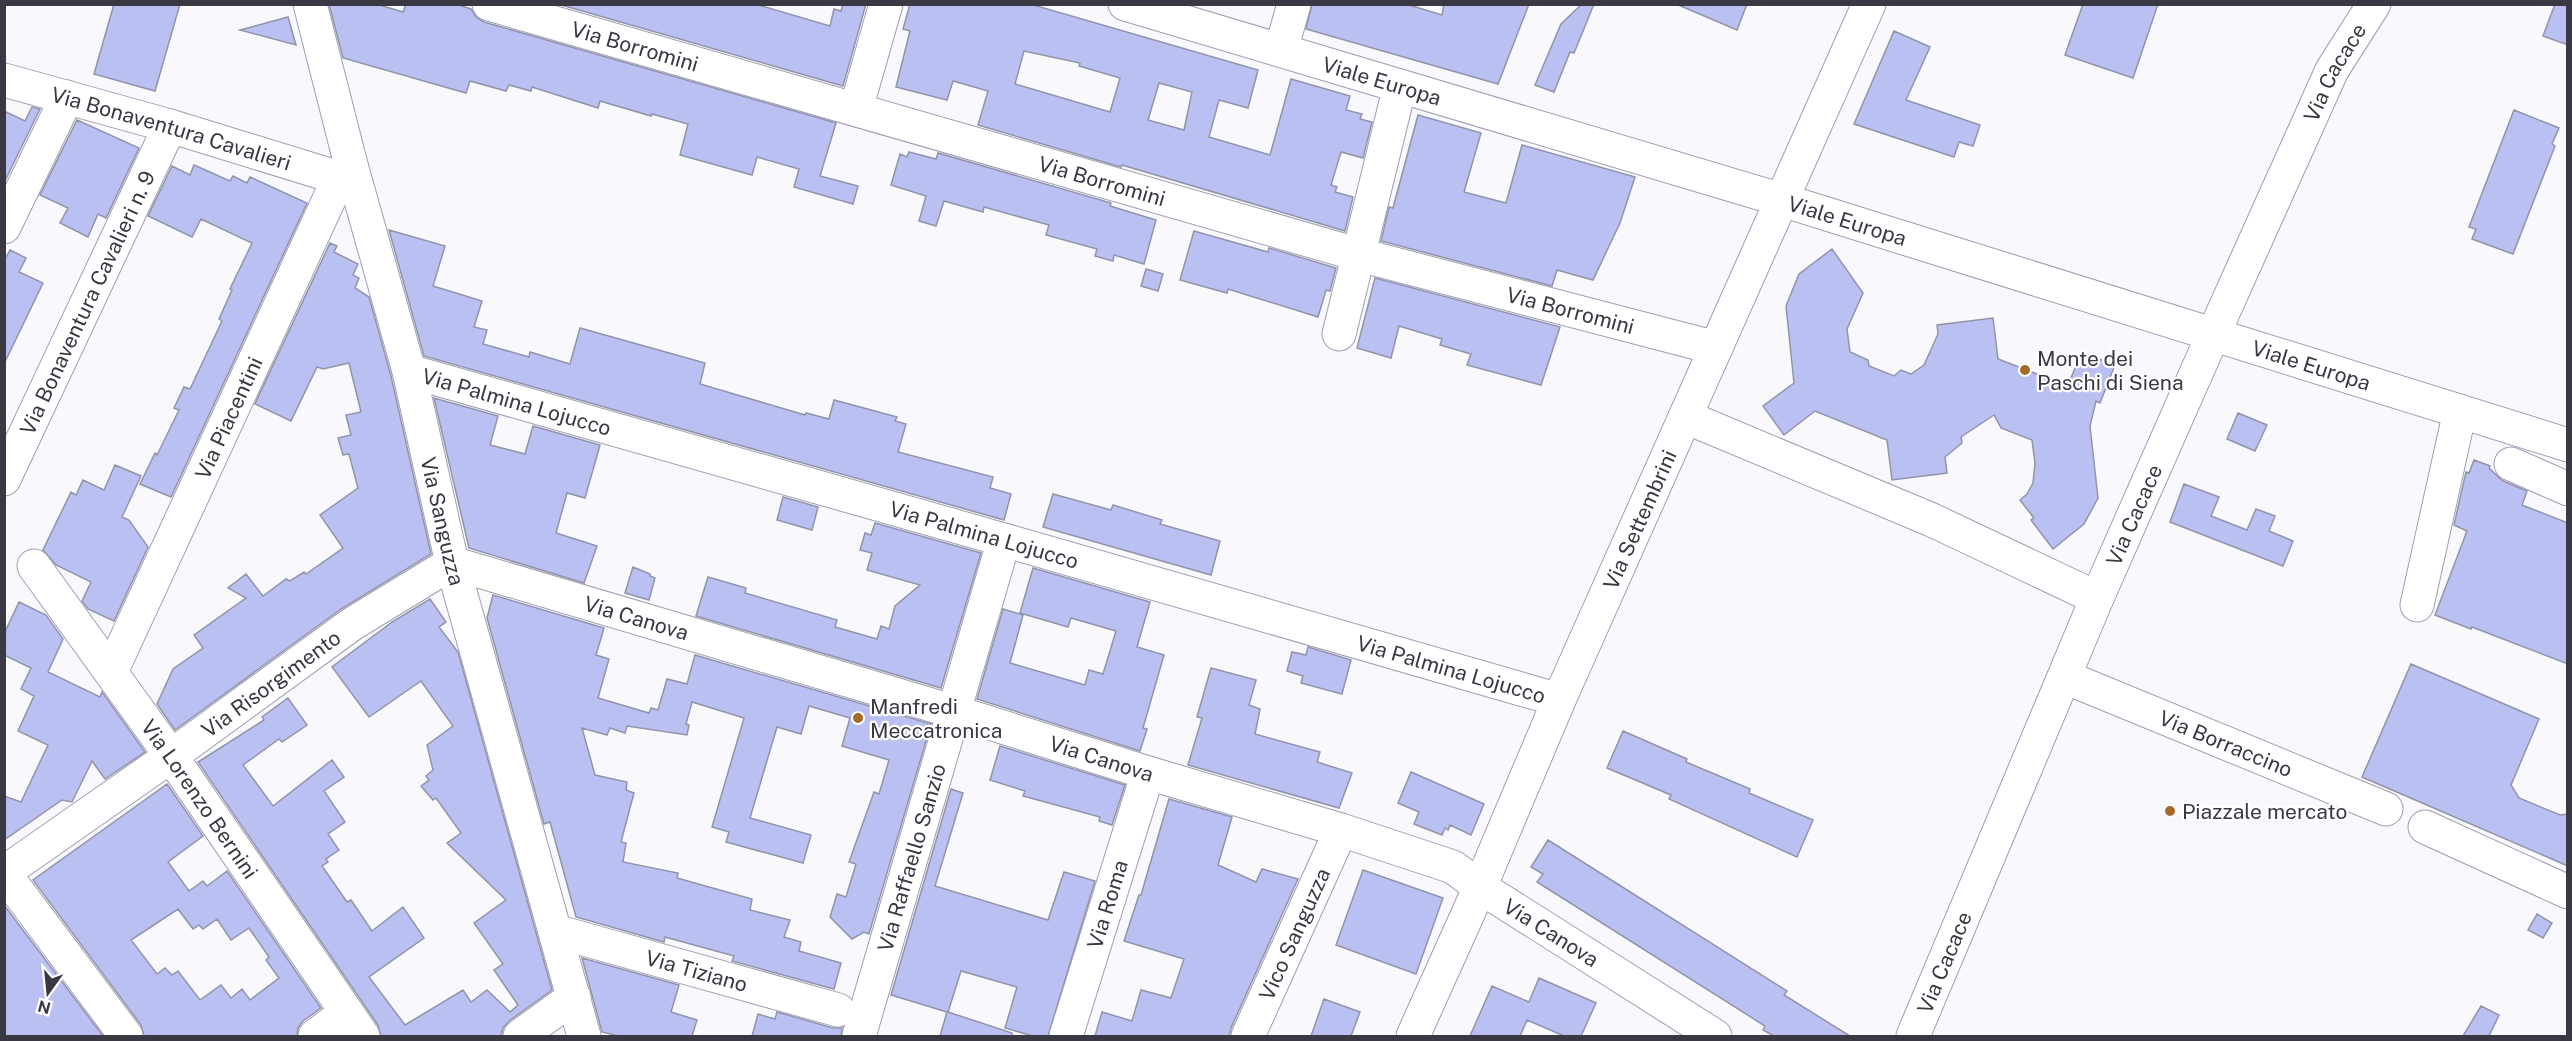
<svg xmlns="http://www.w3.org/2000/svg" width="2572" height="1041" viewBox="0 0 2572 1041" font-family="'Public Sans',sans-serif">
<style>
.building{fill:#bbc0f3;stroke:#9194a9;stroke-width:1.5;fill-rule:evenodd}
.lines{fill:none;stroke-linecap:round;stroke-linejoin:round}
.minor-casing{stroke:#a09db3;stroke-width:35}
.minor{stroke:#fff;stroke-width:33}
.poi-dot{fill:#a46a2a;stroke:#fff;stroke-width:2}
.labels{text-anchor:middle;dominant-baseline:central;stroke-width:4.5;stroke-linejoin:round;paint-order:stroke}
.street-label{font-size:21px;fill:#3a3943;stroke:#fff}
.poi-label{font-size:21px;fill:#3a3943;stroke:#fff;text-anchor:start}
</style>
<rect width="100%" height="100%" fill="#f9f8fd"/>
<!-- building -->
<path class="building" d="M114,4H180L155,91L94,74Z
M329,4H376L403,12L406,4H455L471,9L476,17L484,22L836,123L820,176L858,186L853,204L794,187L799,169L757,157L752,175L680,155L688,124L652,114L651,116L600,101L598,108L532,87L531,91L509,85L506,91L470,81L466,93L343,58Z
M558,4H755L830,26L834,9L841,11L843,4H866L843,86Z
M910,4H1030L1258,70L1248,108L1219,100L1209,137L1270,155L1291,79L1350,96L1346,110L1362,114L1360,119L1372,122L1363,158L1341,152L1331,185L1337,187L1335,192L1353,197L1345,231L1122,165L1121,167L978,125L988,91L953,81L947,100L896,87L910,31L903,29ZM1024,51L1080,63L1079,66L1120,78L1110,112L1015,84ZM1159,83L1192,92L1184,130L1148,120Z
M1312,4H1406L1442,15L1444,4H1529L1498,84L1306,29Z
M1582,4H1594L1574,53L1570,52L1554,92L1535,85L1561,24Z
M1676,4H1747L1737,30Z
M2083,4H2158L2133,78L2065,55Z
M2555,4H2568V45L2543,36Z
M288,17L296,45L240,30Z
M1894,31L1930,47L1906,100L1980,125L1973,146L1959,142L1954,157L1854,124Z
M32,107L40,109L4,183V111L25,121Z
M2514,110L2559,128L2552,144L2555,146L2513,254L2472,239L2476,229L2469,227Z
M1418,115L1481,133L1464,192L1506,203L1522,145L1635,177L1620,223L1593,280L1557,270L1552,286L1381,241L1389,207L1393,208Z
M77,120L139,148L106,218L98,214L88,237L60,223L68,208L40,195Z
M909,152L936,159L938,153L1111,203L1110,206L1156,220L1144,264L1114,255L1113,261L1095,256L1097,249L1046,235L1049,225L984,207L983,212L944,201L936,226L919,221L926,196L891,185L900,154L907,157Z
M194,165L230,181L233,176L247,183L250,177L307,203L171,497L140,484L155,453L157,455L179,410L174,408L184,387L190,389L222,321L219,319L232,290L230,289L252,243L201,219L192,237L148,216L172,166L190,175Z
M389,230L445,246L433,286L482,301L474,327L487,330L483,344L529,357L530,352L570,364L580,328L705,363L700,384L805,415L806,413L829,419L834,400L897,417L895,421L906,424L898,452L993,477L990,488L1011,494L1004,520L424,356Z
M1194,231L1268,252L1269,248L1336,268L1330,291L1326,290L1318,317L1228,289L1227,293L1180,280Z
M330,243L337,246L334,252L358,264L353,275L359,278L355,288L369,297L391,376L431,554L341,609L175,730L157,704L173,669L203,648L194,635L246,598L228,588L246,574L263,596L286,579L290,581L304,572L306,574L343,548L320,515L358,488L349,454L343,455L338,438L351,435L346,415L361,412L349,363L323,369L317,367L291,421L255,404Z
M1832,249L1863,293L1847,329L1850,352L1868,360L1869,366L1894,376L1901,370L1911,374L1924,365L1938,334L1937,325L1993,318L1998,359L2068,386L2081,352L2115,365L2100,403L2096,401L2090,426L2098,498L2084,524L2053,549L2031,520L2034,518L2020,500L2027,494L2033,483L2035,463L2032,440L2001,428L1994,415L1961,437L1962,443L1945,457L1947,473L1892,480L1887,440L1815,411L1784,435L1763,406L1794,383L1786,306L1799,274Z
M10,250L26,258L19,272L43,283L4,364V261Z
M1146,269L1163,274L1158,291L1141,286Z
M1375,278L1560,327L1541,385L1467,365L1471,354L1440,345L1442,339L1399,326L1391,358L1357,348Z
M434,398L498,416L490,445L525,454L533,426L600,445L585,498L567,493L556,533L597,546L584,583L469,548Z
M2238,413L2267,425L2255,451L2227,439Z
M2474,460L2490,466L2489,468L2503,481L2527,491L2522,505L2568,523V664L2472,627L2471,629L2435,615L2467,531L2454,525L2465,476L2466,472L2469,473Z
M115,465L141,476L122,517L129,520L148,547L114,621L88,609L82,601L91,582L56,565L43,550L71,492L76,495L83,480L104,490Z
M2184,484L2219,497L2211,516L2247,530L2256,509L2275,516L2269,531L2293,541L2283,566L2170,522Z
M1053,494L1111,510L1113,505L1162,520L1160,524L1220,541L1211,575L1043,527Z
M783,497L818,507L812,530L777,520Z
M875,523L981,553L941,688L696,616L708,577L746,588L745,593L837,620L835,627L877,639L881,626L889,629L895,606L920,585L867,570L872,553L860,550L865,533L871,535Z
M633,567L650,574V576L655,578L649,600L625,593Z
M1033,568L1150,602L1137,647L1164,655L1143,728L1147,729L1140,751L977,699L1003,609L1023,615L1010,663L1085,685L1089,670L1103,674L1116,631L1071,618L1068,627L1020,613Z
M493,595L604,628L596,655L609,659L598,698L649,713L651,708L658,710L667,679L687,684L695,655L931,724L869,934L864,932L852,939L830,917L837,894L846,897L856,864L849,862L874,792L879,794L889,760L842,746L850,718L809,706L801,734L777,727L750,818L811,835L803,863L726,842L729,832L712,827L744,718L692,702L686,724L689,725L687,735L627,726L625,733L610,728L607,735L582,728L595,775L627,782L626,790L634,793L621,842L626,843L623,862L678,873L677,878L752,899L750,910L790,920L784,937L801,942L799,951L841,963L834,989L732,961L734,956L665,937L664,942L576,917L550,822L544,824L487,618Z
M430,599L446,622L439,627L458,652L552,990L509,1021L503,1028L501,1036H381L378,1025L198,762L264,720L262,717L288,698L307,725L282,742L279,739L243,765L273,806L332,760L344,777L324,791L345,822L328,834L339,850L326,859L328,862L322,866L347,902L351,900L372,931L403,907L424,938L369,977L405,1025L463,990L471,1002L487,990L510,1012L518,1005L494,970L503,964L474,923L506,900L447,843L461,833L436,798L433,800L421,786L429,780L426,776L433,770L427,745L453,726L421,681L369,717L332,667L392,622Z
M19,602L46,615L63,639L48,672L100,697L102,692L145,752L105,779L92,761L72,802L62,800L4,840V796L21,802L48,745L18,731L34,696L21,689L31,668L4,655V634Z
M1308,647L1351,660L1342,694L1301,683L1303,676L1287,671L1292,652L1306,655Z
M2411,664L2539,719L2511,785L2519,798L2560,815L2568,814V866L2362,777Z
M1211,668L1256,680L1249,705L1260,709L1255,734L1320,752L1317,762L1352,773L1339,808L1188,765L1202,718L1197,717Z
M1623,731L1687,759L1686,762L1750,789L1749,793L1813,820L1797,857L1669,799L1671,795L1607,768Z
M1000,746L1125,785L1112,825L1099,821L1100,817L1023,796L1025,791L990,780Z
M1411,772L1484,804L1471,835L1450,825L1448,830L1445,828L1442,835L1414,824L1419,812L1398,803Z
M167,784L203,836L168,862L189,891L203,881L207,886L227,871L321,1008L303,1021L298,1028L297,1036H144L141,1025L33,880ZM178,909L193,929L199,925L203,929L217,919L231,940L249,928L269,957L266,960L279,978L250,1000L242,989L231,998L221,985L200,1000L178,971L172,975L165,968L157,974L131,940Z
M951,789L963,793L935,886L1048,920L1064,872L1095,881L1048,1036H1033L1005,1028L1017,987L961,971L948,1012L1012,1033V1036H940L947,1012L891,995Z
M1169,799L1232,817L1218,865L1256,882L1262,869L1298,879L1231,1028L1229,1036H1095L1102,1012L1132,1021L1141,990L1171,998L1184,959L1124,941L1139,895H1141Z
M1548,840L1787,991L1784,995L1850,1036H1774L1763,1030L1765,1026L1537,882L1543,874L1531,867Z
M1363,870L1443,898L1416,974L1336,945Z
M4,905L103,1036H4Z
M2537,914L2552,923L2543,938L2528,930Z
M582,958L679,985L671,1012L697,1020L692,1036H618L602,1032Z
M1539,978L1596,1003L1581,1036H1564L1527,1020L1520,1036H1470L1492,986L1529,1002Z
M1324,999L1360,1012L1351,1036H1311Z
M2481,1006L2499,1015L2489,1036H2463Z
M777,1012L833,1028H842L841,1036H752L758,1014L775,1019Z"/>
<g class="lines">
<defs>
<g id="minor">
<path id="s1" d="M310,4L351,165L409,371L452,563L584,1036"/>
<path id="s2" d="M489,4L1360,255L1716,348"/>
<path id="s3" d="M1125,4L1782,200L2568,445"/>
<path d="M1281,50L1294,4"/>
<path id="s4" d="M4,80L170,126L339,178"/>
<path d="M856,109L886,4"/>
<path d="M4,227L67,97"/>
<path d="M1339,334L1400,86"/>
<path id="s5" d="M409,371L1004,540L1559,700"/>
<path d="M1686,417L1932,520L2097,598"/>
<path d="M2511,464L2568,489"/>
<path id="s6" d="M4,479L170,126"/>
<path id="s7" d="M34,566L171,756L363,1036"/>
<path d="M2417,605L2460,411"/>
<path id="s8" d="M111,672L339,178L351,165"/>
<path id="s9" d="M2065,677L2386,809"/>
<path d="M2425,827L2568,892"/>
<path id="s10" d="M5,872L171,756L352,624L452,563L955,712L1148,773L1341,830L1453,867L1480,887L1715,1036"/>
<path d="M4,873L126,1036"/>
<path id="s11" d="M555,931L838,1010"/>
<path d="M315,1036L346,1013"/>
<path d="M520,1036L574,997"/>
<path id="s12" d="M859,1036L1004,540"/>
<path id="s13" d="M1066,1036L1148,773"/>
<path id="s14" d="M1248,1036L1341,830"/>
<path id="s15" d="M1413,1036L1480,887L1559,700L1869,4"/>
<path id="s16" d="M1913,1036L2097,598L2213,335L2332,70L2374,4"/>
</g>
</defs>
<!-- minor casing -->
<use href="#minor" class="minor-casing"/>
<!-- minor -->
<use href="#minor" class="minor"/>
</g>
<!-- markers -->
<g class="poi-dot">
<circle cx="2025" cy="370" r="6"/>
<circle cx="858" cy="718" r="6"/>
<circle cx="2170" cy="811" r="6"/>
</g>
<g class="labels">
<!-- street labels -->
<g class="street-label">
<text stroke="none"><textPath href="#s2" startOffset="152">Via Borromini</textPath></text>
<text stroke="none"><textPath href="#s16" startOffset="1052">Via Cacace</textPath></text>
<text stroke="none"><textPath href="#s3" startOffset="268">Viale Europa</textPath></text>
<text stroke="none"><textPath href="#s4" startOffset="174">Via Bonaventura Cavalieri</textPath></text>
<text stroke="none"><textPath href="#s2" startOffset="638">Via Borromini</textPath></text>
<text stroke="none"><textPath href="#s3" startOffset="754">Viale Europa</textPath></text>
<text stroke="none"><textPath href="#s6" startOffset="195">Via Bonaventura Cavalieri n. 9</textPath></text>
<text stroke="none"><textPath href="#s2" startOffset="1124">Via Borromini</textPath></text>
<text stroke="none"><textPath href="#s3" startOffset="1240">Viale Europa</textPath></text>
<text stroke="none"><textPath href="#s5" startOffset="112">Via Palmina Lojucco</textPath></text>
<text stroke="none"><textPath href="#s8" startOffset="280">Via Piacentini</textPath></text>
<text stroke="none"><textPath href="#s16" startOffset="566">Via Cacace</textPath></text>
<text stroke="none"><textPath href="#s15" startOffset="564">Via Settembrini</textPath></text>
<text stroke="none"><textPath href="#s1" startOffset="534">Via Sanguzza</textPath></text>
<text stroke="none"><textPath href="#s5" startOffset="598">Via Palmina Lojucco</textPath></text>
<text stroke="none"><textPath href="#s10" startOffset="736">Via Canova</textPath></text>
<text stroke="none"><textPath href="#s5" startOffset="1084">Via Palmina Lojucco</textPath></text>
<text stroke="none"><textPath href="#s10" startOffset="326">Via Risorgimento</textPath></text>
<text stroke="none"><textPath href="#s9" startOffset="174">Via Borraccino</textPath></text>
<text stroke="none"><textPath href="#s10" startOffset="1222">Via Canova</textPath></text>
<text stroke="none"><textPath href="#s7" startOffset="286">Via Lorenzo Bernini</textPath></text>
<text stroke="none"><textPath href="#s12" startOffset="186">Via Raffaello Sanzio</textPath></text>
<text stroke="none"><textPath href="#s13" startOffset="138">Via Roma</textPath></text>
<text stroke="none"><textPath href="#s14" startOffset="112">Vico Sanguzza</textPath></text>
<text stroke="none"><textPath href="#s10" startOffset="1708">Via Canova</textPath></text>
<text stroke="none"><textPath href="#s16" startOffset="80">Via Cacace</textPath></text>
<text stroke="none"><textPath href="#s11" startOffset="147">Via Tiziano</textPath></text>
</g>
<!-- poi labels -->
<g class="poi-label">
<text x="2037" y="358">Monte dei<tspan x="2037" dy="24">Paschi di Siena</tspan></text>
<text x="870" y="706">Manfredi<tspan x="870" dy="24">Meccatronica</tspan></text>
<text x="2182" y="811">Piazzale mercato</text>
</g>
</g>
<!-- border -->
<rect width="2572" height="1041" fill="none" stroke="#3a3943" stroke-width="12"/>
<!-- north arrow -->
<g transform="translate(48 993) rotate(195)" stroke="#ffffff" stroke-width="4.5" paint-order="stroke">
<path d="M0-4.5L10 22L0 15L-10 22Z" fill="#3a3943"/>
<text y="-9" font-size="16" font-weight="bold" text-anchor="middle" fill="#3a3943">N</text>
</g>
</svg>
